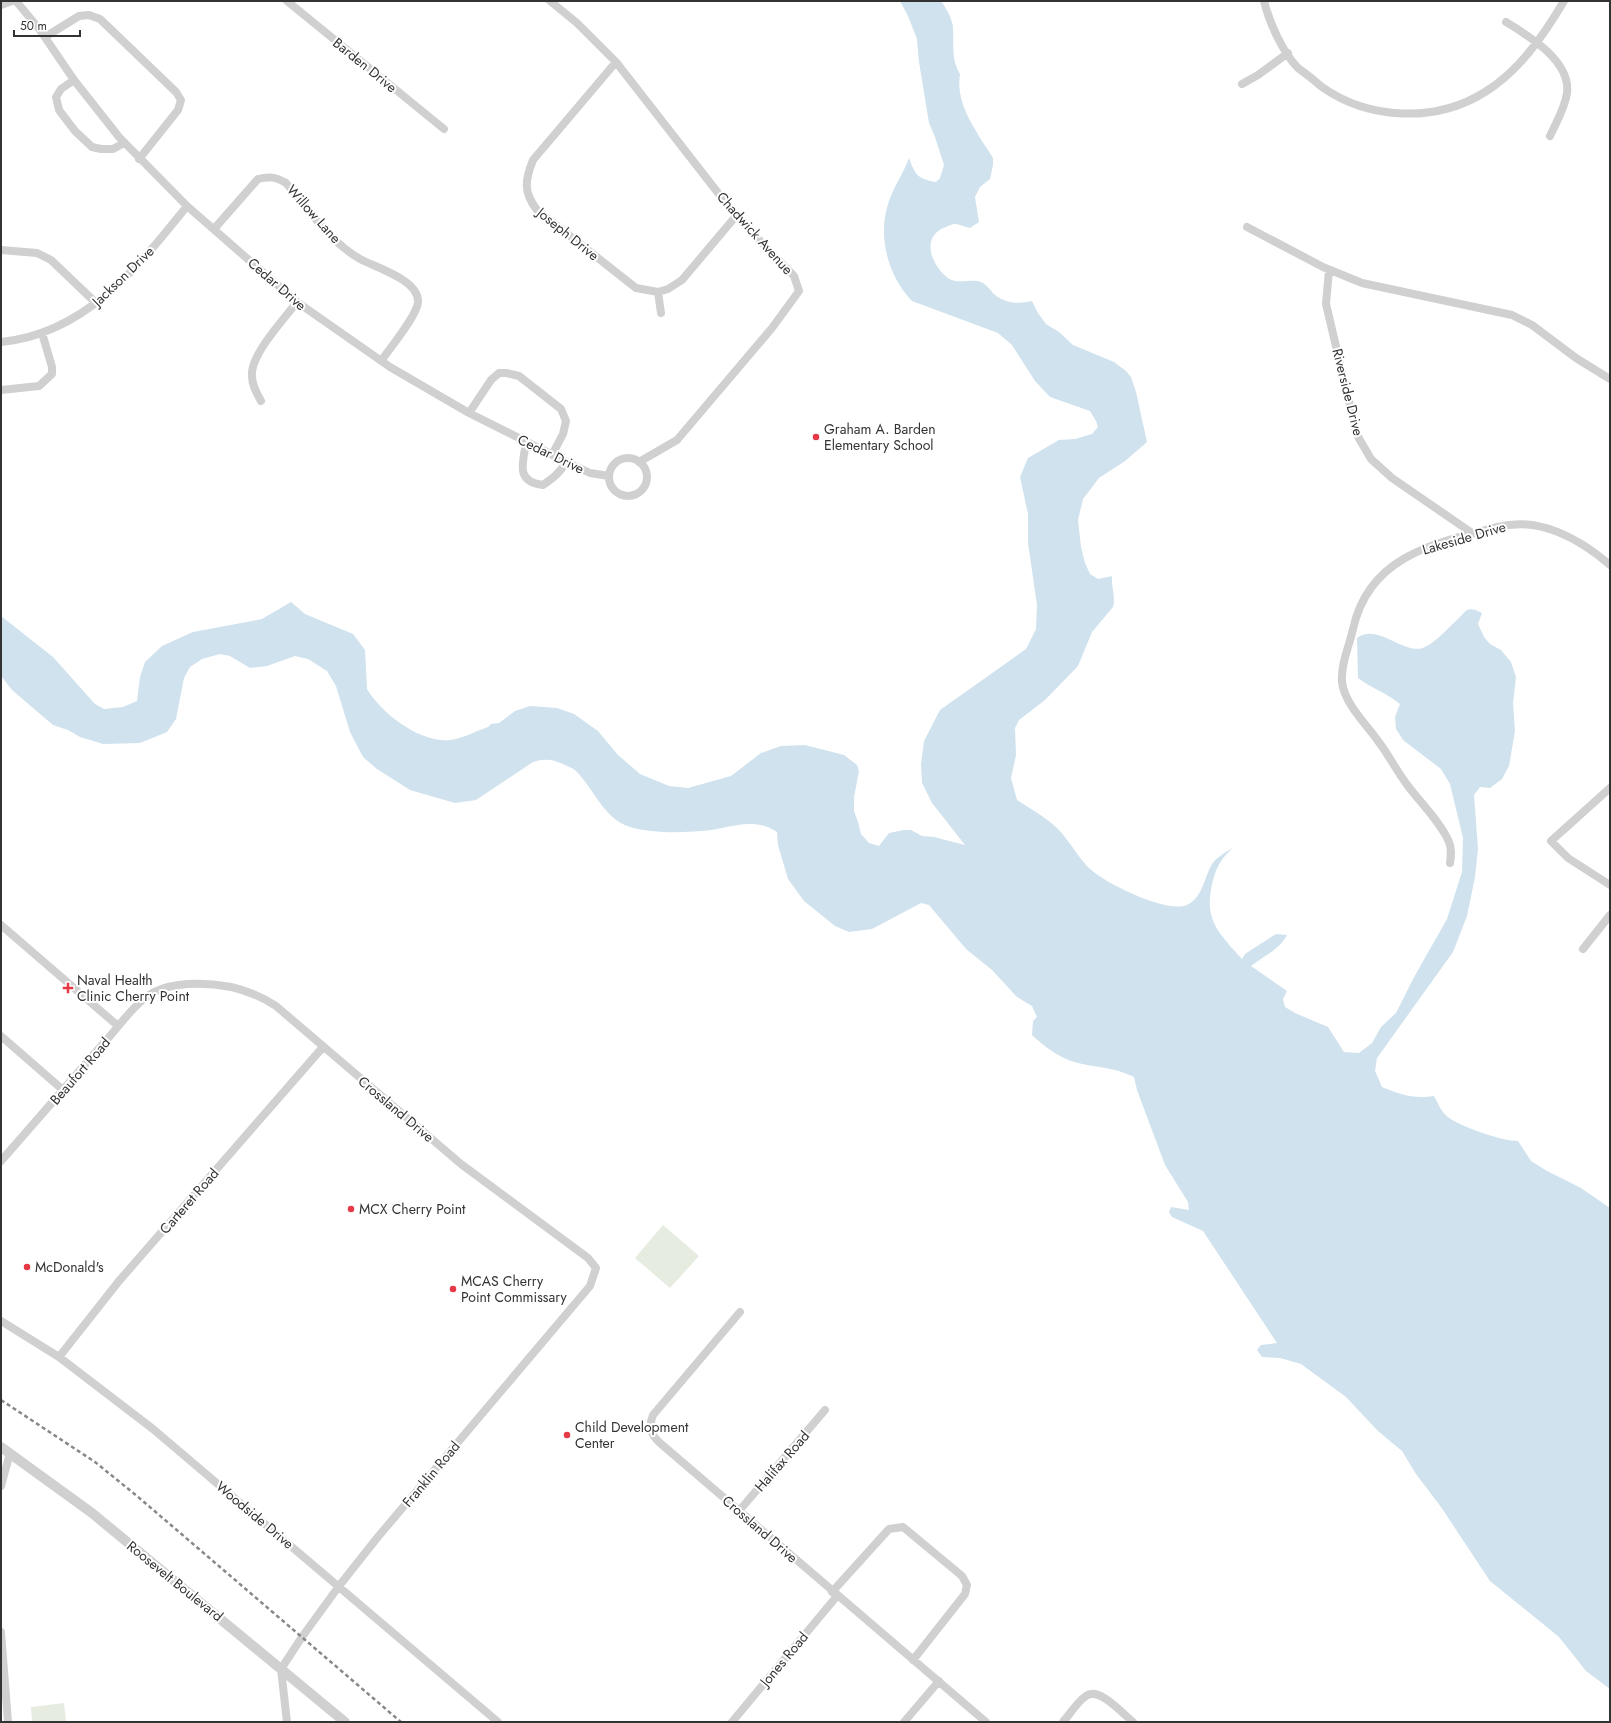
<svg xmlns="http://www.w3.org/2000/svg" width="1611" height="1723" viewBox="0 0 1611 1723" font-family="Jost,sans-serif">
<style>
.green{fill:#e6ecdf}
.water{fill:#cfe2ee}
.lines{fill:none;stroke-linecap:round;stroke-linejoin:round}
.minor{stroke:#d0d0d0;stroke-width:8}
.tertiary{stroke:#d0d0d0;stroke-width:10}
.rail{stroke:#888;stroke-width:2.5;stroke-dasharray:4 3;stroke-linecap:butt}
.poi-dot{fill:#e63946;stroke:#fff;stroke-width:1.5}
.labels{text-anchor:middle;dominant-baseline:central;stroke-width:4;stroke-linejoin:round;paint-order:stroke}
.street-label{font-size:14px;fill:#333;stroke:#fff}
.poi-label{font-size:14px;fill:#333;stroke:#fff;text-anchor:start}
</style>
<rect width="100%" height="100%" fill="#fff"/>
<!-- green -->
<path class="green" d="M663,1225L699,1256L670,1288L635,1258Z
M64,1703L66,1722H32L31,1707Z"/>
<!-- water -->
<path class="water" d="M900,1H941C946,8 952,18 953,27C954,44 951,60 960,74C955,105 977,132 993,158V165L990,179L980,187L975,197L979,222L970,228C965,227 959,224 955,224C952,224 948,226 946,227C920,236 931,265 948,278C958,285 972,278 981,282C987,285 990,290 994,294C1005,304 1019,304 1032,301L1038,313L1046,324L1059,332L1073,345L1114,362L1126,371L1131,377L1136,392L1147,442L1125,461L1099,478L1083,499L1078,520L1081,547L1085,563L1090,574L1098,579L1112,576C1111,586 1116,598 1113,607L1092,632L1078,666L1045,700L1019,720L1015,728L1016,755L1011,778L1017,800C1028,807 1040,814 1050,822C1066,834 1074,852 1087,866C1101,882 1167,914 1187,905C1202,898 1204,879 1211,866C1215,858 1226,852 1234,847C1222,857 1217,866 1213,880C1203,919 1217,931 1242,959L1245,954L1276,934L1287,935C1279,950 1264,956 1251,966L1287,991L1283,999L1285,1007L1295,1013L1328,1027L1344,1052L1359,1053L1372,1043L1381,1027L1396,1013L1413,979L1447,919L1462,872L1463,838L1450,784L1441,769L1403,740L1396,729L1395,717L1400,704C1387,693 1371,688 1358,678L1357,638C1378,622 1405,657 1425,647C1437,641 1448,628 1458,619C1461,616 1464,612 1467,610C1472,608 1478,611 1482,613L1478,624L1484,637L1490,644L1501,650L1511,662L1516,677L1513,703L1515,731L1509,766L1502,779L1490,788L1480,787L1474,795L1478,849L1475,877L1467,916L1453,952L1377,1058L1375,1071L1382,1087C1402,1095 1413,1099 1434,1096C1438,1103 1441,1112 1448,1117C1461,1127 1502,1141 1518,1141L1531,1161L1547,1171L1581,1188L1610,1208V1689L1586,1671L1559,1637L1490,1581L1441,1507L1416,1474L1402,1451L1378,1431L1346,1397L1301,1364L1280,1358L1262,1357L1257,1350L1261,1345L1277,1343L1203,1231L1172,1217L1169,1212L1171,1207L1189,1210L1188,1202L1165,1165L1137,1090L1134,1077C1112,1066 1093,1068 1071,1061C1059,1057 1041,1044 1032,1035L1033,1021L1037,1017L1032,1006L1017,997L992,970L966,949L929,905L921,903L872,929L849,932L835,926L804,901L788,879L778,845L777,832C751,815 728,830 700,831C680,833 650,833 630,827C604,819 594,789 576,771C573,768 569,767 565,765C554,760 546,758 533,762L476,800L455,803L410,790L377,769L363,757L350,732L336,686L327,671L308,659L295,656L267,666L250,668L230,656L220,654L202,659L190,667L184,678L176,719L167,732L140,743L103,744L80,737L68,730L53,725L12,690L1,676V616L53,657L95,704L104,709L123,707L137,701L140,677L145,662L162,646L193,632L262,619L291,602L305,614L353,634L365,650L367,689C382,714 420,743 450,740C462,739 476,731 488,727L491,724L499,723L515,711L530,706L557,708L574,714L598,731L618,755L640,774L669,786L688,788L731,776L761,753L781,746L805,745L844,755L857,765L859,771L854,797V811L858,822L861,834L869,843L879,846L889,833L904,830H911L922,836L934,837L965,845L932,803L922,783L921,764L924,741L940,710L1026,649L1036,629L1037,605L1028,543V514L1020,477L1028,458L1059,440L1075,439L1092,434L1098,427L1096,421L1090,411L1050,397L1035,381L1012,345L998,333L912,301C886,274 876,231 891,196C896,183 904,172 909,158C915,174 917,179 936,182L940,178L944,165L935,137L929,123L919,62L917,39L908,16Z"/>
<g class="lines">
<!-- minor -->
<path class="minor" d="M16,1L40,30L74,80L119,137L187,206L297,302L390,367L469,413L571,464L590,473L609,476
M287,1L444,129
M550,1L577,23L616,62L736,216L794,276L799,291L772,328L677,440L639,462
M1264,1C1269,22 1283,53 1298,68C1302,71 1306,74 1310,77C1314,80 1318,84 1322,87C1369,120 1436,123 1485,92C1519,71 1544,35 1564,1
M1,5L12,1
M1506,22C1529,36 1571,61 1567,93C1565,108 1556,123 1550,136
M45,37L79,16L89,15L100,19L176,92L181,100L178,110L139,159
M616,62L533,160C525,180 523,192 537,210L636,288L658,292L668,289L682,280L736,216
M74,80L61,89L56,97L59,110L75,131L92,147L101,149H113L124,143
M1242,84L1258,75L1288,53
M1247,227L1323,267L1362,283L1512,315L1532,325L1576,358L1610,379
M214,229L258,179C269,176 276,177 286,183C309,210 329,241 360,259C377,268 419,280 418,302C417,316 390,348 381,361
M1,250L37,253L51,260L96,303
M1329,270L1326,304L1357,435L1371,459L1392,478L1472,533
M658,292L661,313
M1,342C85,334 138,267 187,206
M1,390L39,386L52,374V367L42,333
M261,401C256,392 251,383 252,372C254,351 284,319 297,302
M469,413L491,380L499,373H506L519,376L561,409L566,421L563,434L552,455
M526,443C523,463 515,482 543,485C553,478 560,473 566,462
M609 477a19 19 0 1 1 38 0a19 19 0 1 1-38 0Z
M1610,788L1551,841L1568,858L1610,885
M1450,863C1451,856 1452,849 1449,842C1442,824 1420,802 1408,786C1397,772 1389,755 1378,741C1367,725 1344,703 1342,682C1341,663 1349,647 1353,629C1369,556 1434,543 1498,527C1539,516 1580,539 1610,565
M1,925L118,1026
M1583,949L1610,915
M1,1036L63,1090
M1,1161C35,1122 69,1083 103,1044C118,1028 134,1003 154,992C164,987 176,985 187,984C219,982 249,988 276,1006L461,1164L588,1258L596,1268L590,1286L377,1538L339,1586L302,1637L281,1669L287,1722
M740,1312L653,1415C648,1427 651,1435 660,1443L986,1722
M1,1321L59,1357L153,1429L498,1722
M59,1357L119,1281L323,1047
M1,1486L10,1453
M739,1511L825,1410
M832,1592L889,1529L903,1527L962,1576L967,1585L965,1594L913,1660
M1,1632L8,1722
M732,1722L837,1596
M904,1722L939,1681
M1063,1722C1070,1714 1077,1702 1086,1696C1099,1686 1123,1714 1133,1722"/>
<!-- tertiary -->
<path class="tertiary" d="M1,1447L92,1513L345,1722"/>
<!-- rail -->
<path class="rail" d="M1,1400L95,1462L137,1496L401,1722"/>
</g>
<!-- markers -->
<g class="poi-dot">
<circle cx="816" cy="437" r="4"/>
<path d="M66 982h4v4h4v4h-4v4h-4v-4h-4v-4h4z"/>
<circle cx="351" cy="1209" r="4"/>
<circle cx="27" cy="1267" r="4"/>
<circle cx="453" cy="1289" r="4"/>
<circle cx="567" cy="1435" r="4"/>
</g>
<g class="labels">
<!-- street labels -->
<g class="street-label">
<text transform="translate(365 65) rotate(39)">Barden Drive</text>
<text transform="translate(314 214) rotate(48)">Willow Lane</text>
<text transform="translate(755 233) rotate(48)">Chadwick Avenue</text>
<text transform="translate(568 234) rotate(39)">Joseph Drive</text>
<text transform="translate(123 276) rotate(-44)">Jackson Drive</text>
<text transform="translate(277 284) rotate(41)">Cedar Drive</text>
<text transform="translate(1348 392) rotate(76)">Riverside Drive</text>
<text transform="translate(551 454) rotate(26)">Cedar Drive</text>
<text transform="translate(1464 538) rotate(-16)">Lakeside Drive</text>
<text transform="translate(80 1071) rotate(-49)">Beaufort Road</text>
<text transform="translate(396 1109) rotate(40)">Crossland Drive</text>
<text transform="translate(189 1201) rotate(-49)">Carteret Road</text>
<text transform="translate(782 1461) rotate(-49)">Halifax Road</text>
<text transform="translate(431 1474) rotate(-50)">Franklin Road</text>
<text transform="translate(255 1515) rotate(40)">Woodside Drive</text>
<text transform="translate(760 1529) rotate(41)">Crossland Drive</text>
<text transform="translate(175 1581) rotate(39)">Roosevelt Boulevard</text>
<text transform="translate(784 1659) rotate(-50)">Jones Road</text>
</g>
<!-- poi labels -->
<g class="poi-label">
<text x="824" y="429">Graham A. Barden<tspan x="824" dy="16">Elementary School</tspan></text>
<text x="77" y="980">Naval Health<tspan x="77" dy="16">Clinic Cherry Point</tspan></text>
<text x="359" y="1209">MCX Cherry Point</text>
<text x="35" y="1267">McDonald's</text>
<text x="461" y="1281">MCAS Cherry<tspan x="461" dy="16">Point Commissary</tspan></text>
<text x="575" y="1427">Child Development<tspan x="575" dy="16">Center</tspan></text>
</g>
</g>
<!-- border -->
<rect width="1611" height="1723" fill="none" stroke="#333333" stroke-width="4"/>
<!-- scale -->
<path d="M14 30v6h66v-6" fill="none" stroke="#333333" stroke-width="2"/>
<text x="20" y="30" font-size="12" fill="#333333" stroke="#ffffff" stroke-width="3" paint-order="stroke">50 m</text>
</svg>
